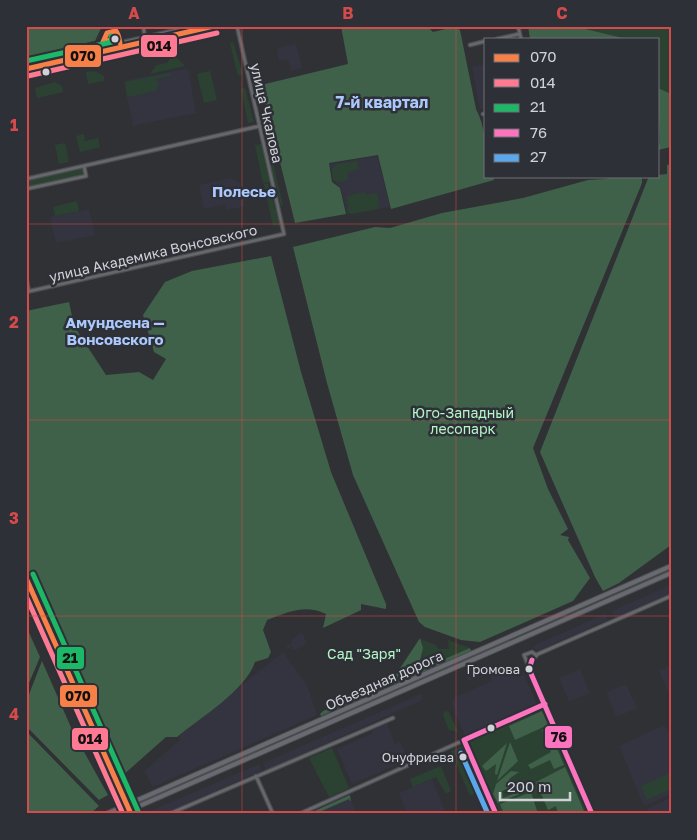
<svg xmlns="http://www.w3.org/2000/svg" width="697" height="840" viewBox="0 0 697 840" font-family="'Golos Text',sans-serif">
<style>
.built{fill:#333440}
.green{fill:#2b4232}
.forest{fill:#3f6149}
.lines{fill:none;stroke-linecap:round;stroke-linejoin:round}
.minor-casing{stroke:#4d4e51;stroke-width:5}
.major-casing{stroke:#4d4e51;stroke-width:6}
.minor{stroke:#67686b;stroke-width:2.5}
.major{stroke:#696a71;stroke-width:4}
.bus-1-casing{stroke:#2e3037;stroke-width:9}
.bus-2-casing{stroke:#2e3037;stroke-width:9}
.bus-3-casing{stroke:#2e3037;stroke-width:9}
.bus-4-casing{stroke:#2e3037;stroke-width:9}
.bus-5-casing{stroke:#2e3037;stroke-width:9}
.bus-1{stroke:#f78048;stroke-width:5}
.bus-2{stroke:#fe7a93;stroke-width:5}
.bus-3{stroke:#1ab867;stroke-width:5}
.bus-4{stroke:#fc73be;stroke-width:5}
.bus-5{stroke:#5aa8eb;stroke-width:5}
.grid{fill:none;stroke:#d54a4b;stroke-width:1;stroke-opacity:0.55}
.bus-dot{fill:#d1d2d7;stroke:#2e3037;stroke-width:2}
.labels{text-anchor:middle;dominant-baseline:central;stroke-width:5;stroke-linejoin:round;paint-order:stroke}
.bus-label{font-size:13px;fill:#d1d2d7;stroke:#2e3037;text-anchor:end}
.street-label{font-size:14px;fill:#d1d2d7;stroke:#2e3037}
.park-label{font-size:14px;fill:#b4f6c6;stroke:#2e3037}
.neighbourhood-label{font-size:15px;font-weight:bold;fill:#abc9fd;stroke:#2e3037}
.quarter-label{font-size:16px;font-weight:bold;fill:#abc9fd;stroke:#2e3037}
.line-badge{stroke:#2e3037;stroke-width:2}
.pale-badge-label{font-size:14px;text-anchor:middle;font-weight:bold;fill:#111}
.neatline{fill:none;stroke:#d54a4b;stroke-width:2}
.grid-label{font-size:16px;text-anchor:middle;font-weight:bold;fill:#d54a4b}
</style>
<rect width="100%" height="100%" fill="#303135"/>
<!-- built -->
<path class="built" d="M296,44L302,68L291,71L288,60L279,61L277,48Z
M486,64V108L480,109L472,67Z
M188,68L196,113L133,126L124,81Z
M377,156L390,207L347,214L341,188L333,180L330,164Z
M231,178L240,183L245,206L226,210L225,204L204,209L199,185Z
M89,209L95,235L56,243L50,217Z
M671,585V594L615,617L612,611Z
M605,614L608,620L537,651L533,648V646Z
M302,632L307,643L298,649L293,650L292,646L288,649L286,646L292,643V639Z
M283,652L307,685L317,715L153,787L144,771L180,740L179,736Z
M490,663L493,670L468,681L465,674Z
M519,664L537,704L465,736L455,713L452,703L455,697L492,681L490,676Z
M671,665V697L659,671Z
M580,669L590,693L569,702L559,678Z
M626,684L637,708L616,717L606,692Z
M421,694L423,700L266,770L263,763Z
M387,723L395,744L400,741L407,757L406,761L352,784L337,749L373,733L372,729Z
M664,725L671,735V794L644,806L619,746Z
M259,764L262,770L163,814H144Z
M432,779L446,813L407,814L399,793Z
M348,794L357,814H305Z
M671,798V814H649L647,809Z"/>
<!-- green -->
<path class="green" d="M573,26H671L669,31L671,99L669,93L658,88V39H627Z
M233,42L243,74L238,76L230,43Z
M173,54L185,66L150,74L156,65L167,63Z
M95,71L104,76V81L88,84L86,72Z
M210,71L217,100L204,103L197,74Z
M170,73V76L156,79L159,85L155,91L127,97L125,82Z
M55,82L62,86L63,92L37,98L35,88Z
M245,88L254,122L248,123L241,89Z
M84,134L85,141L98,138L100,147L80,152L76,136Z
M265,142H268L283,205L281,206Z
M65,143L69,162L59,164L55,145Z
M261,144L270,182L263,183L255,145Z
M357,161L359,169L348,172V180L338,182L333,180L332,169L338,164Z
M82,167L84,175L26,188V180Z
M268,183L280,225L273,226L264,184Z
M365,192L367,195L376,193L378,195L379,209L351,214L348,211L347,196Z
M77,201L79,211L55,216L53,207Z
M671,568V572L136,805L135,803Z
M421,639L436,645L438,649H449L448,640L470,648L421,669L419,664L423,648Z
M543,708L590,814H499L469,740Z
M445,711L449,712L458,732L449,730L443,715Z
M463,746L465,750L460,755L463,759L469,758L482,788L472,795L469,794L451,751Z
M332,748L349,788L329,797L309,758Z
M441,766L451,791L446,794L436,777L413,787L410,779Z
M671,773V789L647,800L641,786Z"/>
<!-- forest -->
<path class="forest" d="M26,26H102L95,41L26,57Z
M341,26H427L433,32L454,27L460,30L476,109C487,130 486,153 486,176H493L494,180L391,209L378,155L329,163L332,182L340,188L346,214L295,223L261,85L348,64Z
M528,26H573L627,39H530Z
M658,88L669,93L671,99V147L658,150L660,142Z
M671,164V545L619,583L603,591L595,577L540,452L649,176L667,174V165Z
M616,176H642V183L533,448L548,489L568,529L560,535L569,537L568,540L590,578L573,601L480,642L461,640L425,627L419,622L353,475L327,383L293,247L375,227L390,228L442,213L523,198L588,180L605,179Z
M271,256L301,372L331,472L386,604V609L361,604V610L323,628L326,614C304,604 289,612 267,620L263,630L271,652L268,658L255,662C245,691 201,717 177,737H166L122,776L106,737L96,724L65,659L46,607L26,565V311L69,302L74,326L106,375L139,372L153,380L166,359L154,352L143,315L165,282L192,271Z
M26,626L40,657L26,690Z
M420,638L423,648L419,664L421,669L470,648L471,651L321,716L320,714L323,711L391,682Z
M42,661L73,732L108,795L99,800L26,726V702Z
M542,711L548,725L515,740L509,726Z
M548,727L564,765L554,769L550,760L531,769L528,765L551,752L542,730Z
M26,731L99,806L90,814H26Z
M510,742L518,761L497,781Z
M507,743L497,775L495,774L496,764L486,771L482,766Z
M565,767L584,811L579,814H558L556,806L548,810L536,782Z
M511,771L519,772L509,779L511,787L502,791L503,798L516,793L517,787L526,784L529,790L498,803L493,794L496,784Z
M531,792L538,814H504L500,804Z
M350,795L351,802L349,799L315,814H308Z"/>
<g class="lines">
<defs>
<path id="minor" d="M143,26L145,37
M518,26L521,39
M497,39L519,34
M470,45L486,41
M26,64L194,26
M26,69L215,26
M483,114H486
M26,179L260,126
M26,189L86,176L84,166
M26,278L29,291
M26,292L284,234L237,26
M529,667L524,655L532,652L536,655
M464,740L496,814
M256,776L273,814
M169,814L393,718
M299,814L545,704
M592,814L529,669L531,661L538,654L671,596"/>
<path id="major" d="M26,577L131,814
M106,814L671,566
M121,814L671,573"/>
</defs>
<!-- minor casing -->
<use href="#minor" class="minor-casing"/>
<!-- major casing -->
<use href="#major" class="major-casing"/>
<!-- minor -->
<use href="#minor" class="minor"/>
<!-- major -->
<use href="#major" class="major"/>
<defs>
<path id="bus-1" d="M119,38L103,42L107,33L116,31C119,35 119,39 120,43
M26,69L214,26
M26,578L131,814"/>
<path id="bus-2" d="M28,76L217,33
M26,596L123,814"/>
<path id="bus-3" d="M26,61L112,42L111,36
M33,574L138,811"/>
<path id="bus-4" d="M532,660L529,669L592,814
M496,814L464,740L545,704"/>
<path id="bus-5" d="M461,753L488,814"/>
</defs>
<!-- bus-1 casing -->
<use href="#bus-1" class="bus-1-casing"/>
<!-- bus-2 casing -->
<use href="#bus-2" class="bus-2-casing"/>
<!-- bus-3 casing -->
<use href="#bus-3" class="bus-3-casing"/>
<!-- bus-4 casing -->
<use href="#bus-4" class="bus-4-casing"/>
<!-- bus-5 casing -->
<use href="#bus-5" class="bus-5-casing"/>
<!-- bus-1 -->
<use href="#bus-1" class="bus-1"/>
<!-- bus-2 -->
<use href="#bus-2" class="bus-2"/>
<!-- bus-3 -->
<use href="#bus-3" class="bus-3"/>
<!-- bus-4 -->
<use href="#bus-4" class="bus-4"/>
<!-- bus-5 -->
<use href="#bus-5" class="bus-5"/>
</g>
<!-- grid -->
<path class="grid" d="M242,26V814M456,26V814M26,224H671M26,420H671M26,616H671"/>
<!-- markers -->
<g class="bus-dot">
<circle cx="115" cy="39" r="4.5"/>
<circle cx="46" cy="72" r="4.5"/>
<circle cx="529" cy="669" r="4.5"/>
<circle cx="491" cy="728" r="4.5"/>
<circle cx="463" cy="757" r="4.5"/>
</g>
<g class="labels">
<!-- bus labels -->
<g class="bus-label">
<text x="520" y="669">Громова</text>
<text x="454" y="757">Онуфриева</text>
</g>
<!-- street labels -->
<g class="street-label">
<text transform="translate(267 113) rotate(77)">улица Чкалова</text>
<text transform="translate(153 253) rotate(-13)">улица Академика Вонсовского</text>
<text transform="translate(384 680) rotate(-24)">Объездная дорога</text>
</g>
<!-- park labels -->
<g class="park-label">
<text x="463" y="412">Юго-Западный<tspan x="463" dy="16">лесопарк</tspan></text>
<text x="364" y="653">Сад "Заря"</text>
</g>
<!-- neighbourhood labels -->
<g class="neighbourhood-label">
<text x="244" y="191">Полесье</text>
<text x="115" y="322">Амундсена —<tspan x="115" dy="17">Вонсовского</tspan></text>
</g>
<!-- quarter labels -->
<g class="quarter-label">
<text x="382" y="102">7-й квартал</text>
</g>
</g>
<g class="line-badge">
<rect x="140" y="34" width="38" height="24" rx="5" fill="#fe7a93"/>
<rect x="64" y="44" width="38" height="24" rx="5" fill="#f78048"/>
<rect x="56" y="646" width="29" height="24" rx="5" fill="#1ab867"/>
<rect x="59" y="684" width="39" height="24" rx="5" fill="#f78048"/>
<rect x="544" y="725" width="29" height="24" rx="5" fill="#fc73be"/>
<rect x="71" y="727" width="38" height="24" rx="5" fill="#fe7a93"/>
</g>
<g class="pale-badge-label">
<text x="159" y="51">014</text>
<text x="83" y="61">070</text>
<text x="70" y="663">21</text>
<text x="78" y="701">070</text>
<text x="559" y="742">76</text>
<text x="90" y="744">014</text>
</g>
<!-- border -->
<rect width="697" height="840" fill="none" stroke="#2e3037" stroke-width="55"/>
<!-- legend -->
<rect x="484" y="38" width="175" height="140" fill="#2e3037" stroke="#6f7177"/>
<rect x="494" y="54" width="25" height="8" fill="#f78048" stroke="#6f7177"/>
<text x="530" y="62" font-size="15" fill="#d1d2d7">070</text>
<rect x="494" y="79" width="25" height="8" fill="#fe7a93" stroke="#6f7177"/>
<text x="530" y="88" font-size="15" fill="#d1d2d7">014</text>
<rect x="494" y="104" width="25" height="8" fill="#1ab867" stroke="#6f7177"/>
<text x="530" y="112" font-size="15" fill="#d1d2d7">21</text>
<rect x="494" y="129" width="25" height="8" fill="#fc73be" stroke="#6f7177"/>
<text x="530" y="138" font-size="15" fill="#d1d2d7">76</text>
<rect x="494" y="154" width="25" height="8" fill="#5aa8eb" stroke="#6f7177"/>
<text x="530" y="162" font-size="15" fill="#d1d2d7">27</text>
<!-- scale -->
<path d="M500 792v8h70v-8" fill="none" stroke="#d1d2d7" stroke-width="2.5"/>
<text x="507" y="792" font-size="15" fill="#d1d2d7" stroke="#2e3037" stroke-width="4" paint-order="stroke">200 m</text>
<rect x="28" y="28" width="642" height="784" class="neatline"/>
<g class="grid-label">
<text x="134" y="19">A</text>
<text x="348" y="19">B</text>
<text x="562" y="19">C</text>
<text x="14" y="131">1</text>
<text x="14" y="328">2</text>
<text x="14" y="524">3</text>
<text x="14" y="720">4</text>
</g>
</svg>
